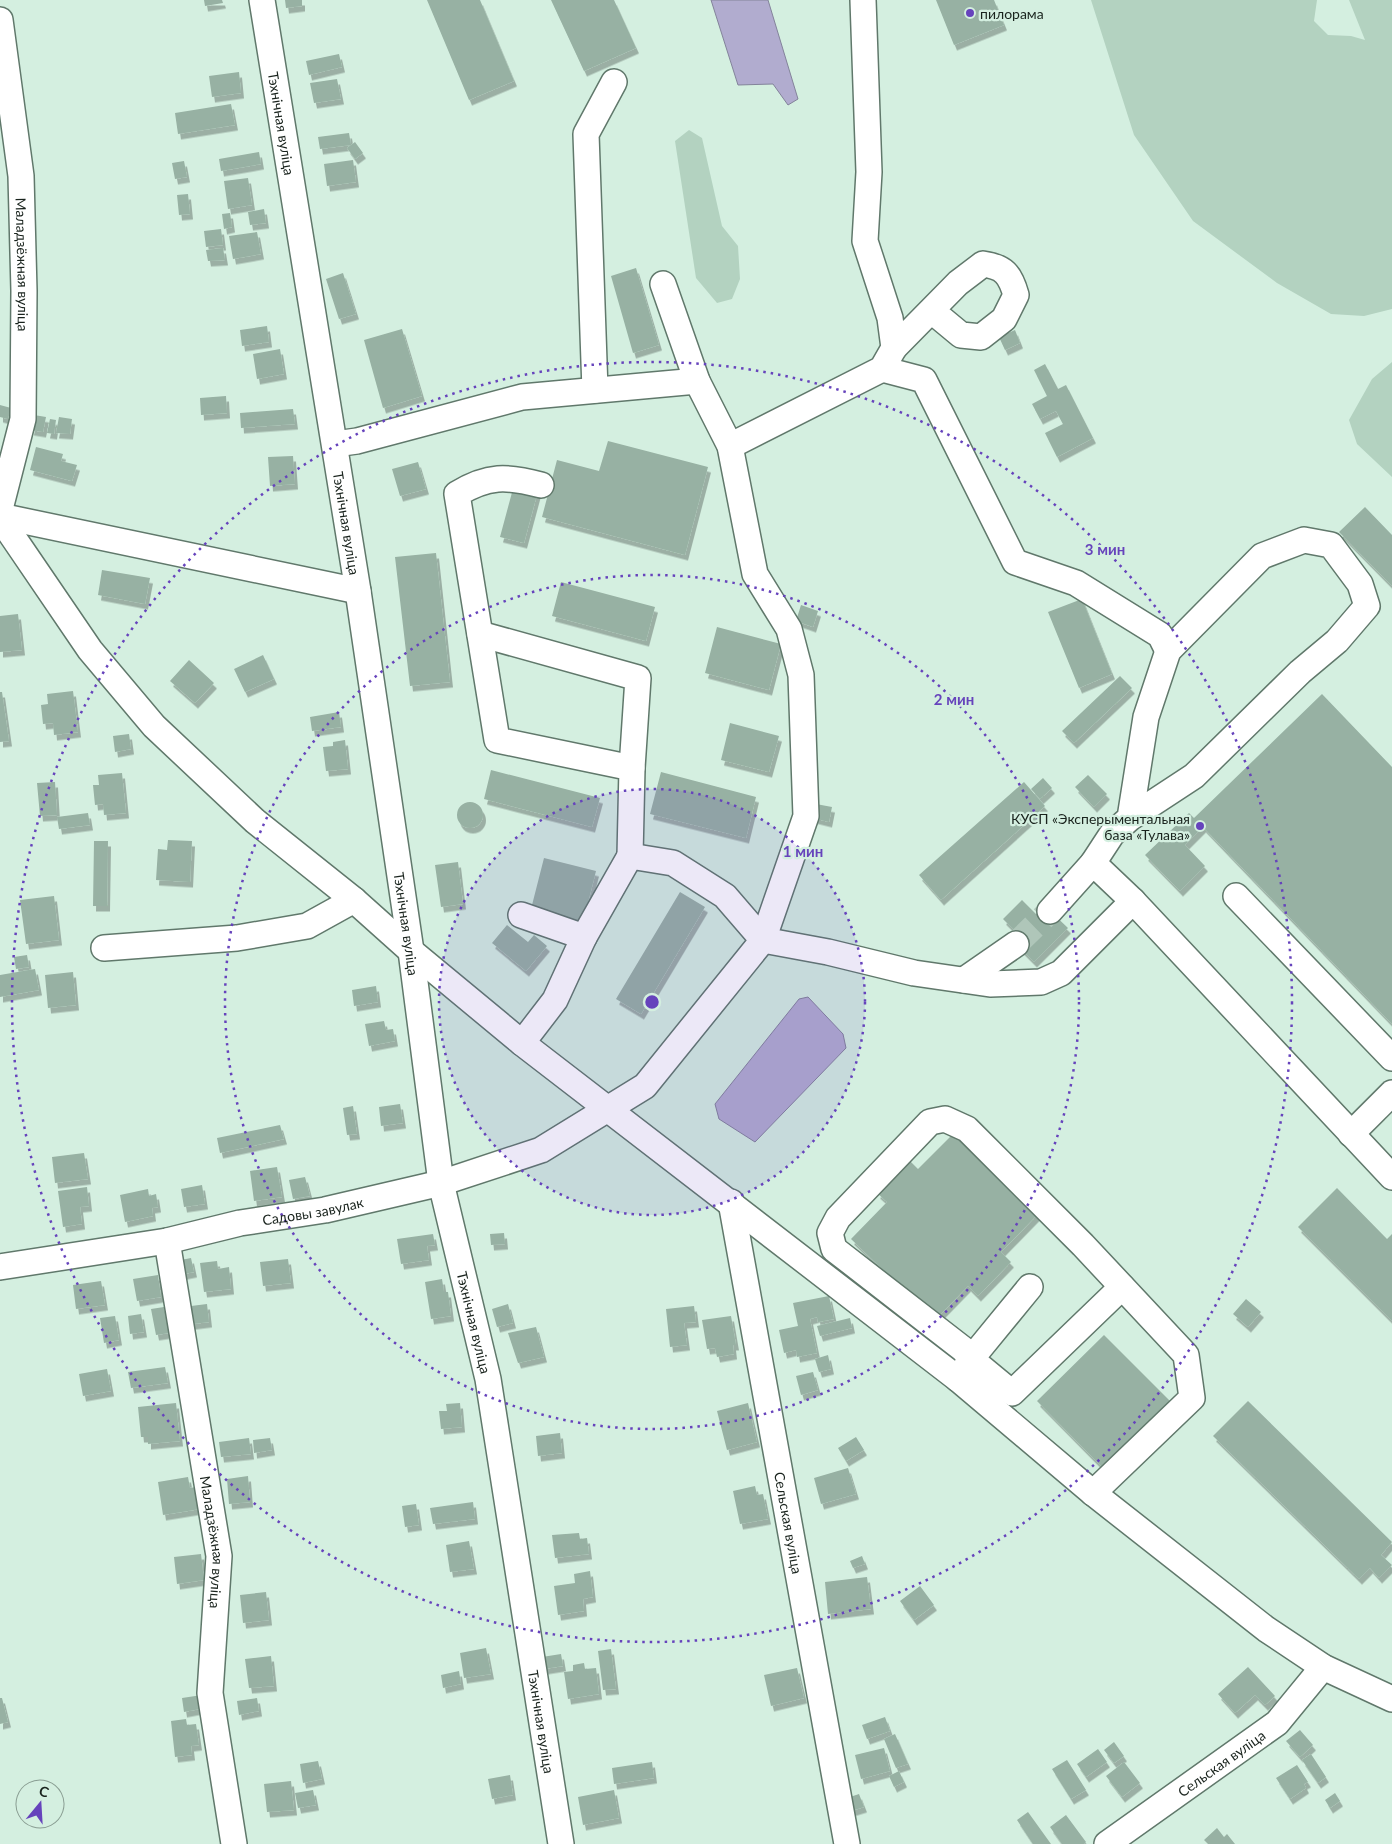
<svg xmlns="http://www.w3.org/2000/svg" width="1392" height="1844" viewBox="0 0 1392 1844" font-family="Lato,sans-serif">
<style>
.green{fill:#b3d2c0}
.water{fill:#b1accf;stroke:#83839a}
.building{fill:#97b1a3;filter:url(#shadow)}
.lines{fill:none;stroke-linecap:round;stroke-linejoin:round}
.minor-tunnel{stroke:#afc6b9;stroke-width:25;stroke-dasharray:25 12;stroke-linecap:butt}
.minor-casing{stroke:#60786b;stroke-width:28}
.minor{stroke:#fff;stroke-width:25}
.ring{fill:none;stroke:#6643bc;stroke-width:2.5;stroke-dasharray:2.5 5}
.poi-dot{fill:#6643bc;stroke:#d4efe0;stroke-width:2}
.labels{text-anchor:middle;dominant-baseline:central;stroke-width:4.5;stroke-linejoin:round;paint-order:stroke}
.poi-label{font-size:14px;fill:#19231d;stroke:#d4efe0;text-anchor:start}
.street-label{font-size:14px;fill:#19231d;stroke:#d4efe0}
.centre{fill:#6643bc;stroke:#d4efe0;stroke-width:2.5}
.ring-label{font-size:15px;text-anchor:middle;font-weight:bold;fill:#6643bc;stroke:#d4efe0;stroke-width:4.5;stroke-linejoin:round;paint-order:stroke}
</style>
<defs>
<filter id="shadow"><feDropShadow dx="3" dy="5.5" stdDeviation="0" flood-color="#0004"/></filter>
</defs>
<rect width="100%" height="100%" fill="#d4efe0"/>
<!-- green -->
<path class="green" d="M1091,0H1317L1314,21L1328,35L1351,36L1365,40L1349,0H1392V309L1364,316L1331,314L1277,283L1193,221L1134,135Z
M689,130L702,138L722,226L738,246L740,279L732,299L717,303L696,278L675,141Z
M1392,362V477L1357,444L1349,420L1372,379Z"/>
<!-- water -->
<path class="water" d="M711,0H768L798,99L788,105L773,84L738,85Z
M808,997L843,1034L846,1048L755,1142L719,1119L715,1104L799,999Z"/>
<!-- building -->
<path class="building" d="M204,0H222L223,3L205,6Z
M285,0H302V6L286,8Z
M427,0H480L514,81L469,100Z
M551,0H614L636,48L584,71Z
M936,0H994L1004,25L954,45Z
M339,54L342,67L309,75L306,61Z
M239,72L241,93L212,97L209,76Z
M337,79L341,99L314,103L310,83Z
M231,104L235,125L178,134L175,113Z
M349,133L351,145L320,149L318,137Z
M355,142L363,153L355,159L347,148Z
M259,152L261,164L221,171L219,159Z
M353,160L356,182L327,186L324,164Z
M184,161L187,177L175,179L172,163Z
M248,178L252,205L228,209L224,181Z
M188,194L190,214L179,215L177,195Z
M264,209L266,223L250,225L248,212Z
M230,213L232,227L224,229L222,214Z
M221,229L223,245L206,247L204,231Z
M257,232L261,254L233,259L229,236Z
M223,248L225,260L208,261L206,250Z
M636,268L659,345L633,353L611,276Z
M343,273L356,314L339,319L326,279Z
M267,326L269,342L242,346L240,330Z
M402,329L422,396L383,408L364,340Z
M1015,330L1020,343L1005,350L999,337Z
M280,349L284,374L257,379L253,354Z
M1045,364L1058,389L1066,385L1093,438L1057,457L1045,433L1063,424L1056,411L1040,419L1032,404L1047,396L1034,370Z
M226,396L227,413L201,415L200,398Z
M0,405L11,408L8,419L0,417Z
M293,409L295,424L241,428L240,413Z
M34,415L46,417L43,432L31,430Z
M59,417L72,419L70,434L56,433Z
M50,419L56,420L54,434L47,433Z
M608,441L708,467L685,555L542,517L557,460L599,471Z
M36,447L63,454L61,461L77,465L72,481L30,470Z
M293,456L295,484L270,486L268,457Z
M418,462L426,489L400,496L392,469Z
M514,485L538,491L524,543L500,537Z
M1365,507L1392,535V586L1339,532Z
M436,553L450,682L410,686L395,557Z
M102,570L150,578L145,604L98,595Z
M561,582L655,607L646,641L552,616Z
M1082,599L1112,674L1079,688L1048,612Z
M801,605L818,611L813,627L796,621Z
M18,614L22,650L0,652V616Z
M717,627L781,644L769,690L705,673Z
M263,655L274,679L245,692L234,669Z
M189,660L214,683L195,703L170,681Z
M1120,676L1132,688L1074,743L1062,731Z
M73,691L78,732L54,735L53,723L43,724L41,705L48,704L47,694Z
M0,692H2L9,741L0,742Z
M1322,694L1392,767V1024L1203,827L1185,845L1205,866L1180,891L1145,855L1189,813L1194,818Z
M339,712L341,727L312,731L310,717Z
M730,723L779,736L769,772L721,760Z
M129,734L131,749L115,752L113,736Z
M345,740L348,769L326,771L323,747L333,746V742Z
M491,770L600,798L592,827L484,799Z
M661,772L756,797L746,838L650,814Z
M122,773L126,813L104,815L103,804L95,805L93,785H99L98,775Z
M1088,775L1107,794L1094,807L1075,787Z
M1043,778L1052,788L1040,799L1031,789Z
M55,782L57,815L40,816L37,783Z
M1024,782L1045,806L941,900L919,875Z
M457 815a13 13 0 1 1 26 0a13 13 0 1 1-26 0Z
M816,804L832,807L829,822L813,818Z
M88,813L90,825L59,829L57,817Z
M168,840L192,841L190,882L156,880L158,849L167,850Z
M94,841H108L107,906H93Z
M544,858L596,871L583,922L531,909Z
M458,862L463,904L441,907L435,865Z
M680,892L705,907L641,1014L616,999Z
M54,896L59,940L26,944L20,900Z
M1022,900L1036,914L1045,906L1068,928L1034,962L1012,940L1018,934L1003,919Z
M507,925L528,942L534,935L547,946L526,971L492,943Z
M27,955L29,967L16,969L14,957Z
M35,969L39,990L0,997V975Z
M73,972L76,1005L48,1008L45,975Z
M376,986L378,1002L354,1006L352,990Z
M384,1021L386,1030L393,1029L395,1041L369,1046L365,1024Z
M400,1104L403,1123L381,1126L379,1107Z
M353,1106L357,1134L347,1135L343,1108Z
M280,1125L284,1139L220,1153L217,1138Z
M953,1134L1037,1215L1001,1252L1011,1262L978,1296L968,1286L935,1320L851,1239L887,1202L877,1193L909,1160L918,1169Z
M84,1153L88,1179L55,1183L52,1157Z
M277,1167L282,1197L254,1201L250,1171Z
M305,1177L310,1196L293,1199L289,1180Z
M202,1185L205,1204L184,1207L181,1189Z
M87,1187L89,1206L80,1207L82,1224L63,1227L58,1191Z
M1337,1188L1387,1239L1392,1234V1321L1298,1227Z
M148,1189L149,1196L156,1194L158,1207L152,1208L153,1216L125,1222L120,1195Z
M504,1233L505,1244L491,1245L490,1234Z
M433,1234L435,1245L427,1246L429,1260L401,1264L397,1239Z
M191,1258L194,1272L184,1274L181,1260Z
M288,1259L291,1283L263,1286L260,1262Z
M217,1261L218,1269L229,1267L231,1289L204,1292L200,1263Z
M158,1275L161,1297L137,1301L133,1279Z
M442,1279L444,1292H448L451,1316L431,1319L425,1282Z
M101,1281L105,1305L76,1309L73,1285Z
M829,1296L834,1319L818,1322L817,1317L810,1319L817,1353L797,1357L796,1350L784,1353L779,1330L798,1326L793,1303Z
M1246,1299L1261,1312L1248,1327L1233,1314Z
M207,1304L209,1322L185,1325L183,1307Z
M508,1304L513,1323L497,1327L492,1309Z
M694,1306L696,1322L684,1323L687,1345L670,1347L666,1309Z
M164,1307L169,1333L156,1335L151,1309Z
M141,1314L144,1332L130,1334L128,1316Z
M115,1316L119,1340L104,1343L100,1318Z
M731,1316L736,1345H733L734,1354L717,1357L715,1348L707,1349L702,1320Z
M850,1318L852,1328L820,1336L817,1326Z
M536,1327L544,1357L518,1363L508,1333Z
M1104,1335L1170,1401L1103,1468L1037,1401Z
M828,1355L831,1369L819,1372L815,1359Z
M165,1367L168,1383L131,1388L128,1372Z
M107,1369L111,1391L83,1396L79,1374Z
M813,1372L818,1390L801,1395L796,1376Z
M1248,1401L1392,1542L1381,1555L1392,1565L1379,1578L1370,1568L1359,1579L1213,1436Z
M176,1403L180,1441L148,1444V1437H141L138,1407Z
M460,1403L462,1427L441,1429L439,1411H447L446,1404Z
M748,1403L757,1442L727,1450L717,1411Z
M560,1433L562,1453L538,1456L536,1436Z
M856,1437L864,1450L846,1461L838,1448Z
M249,1438L251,1454L221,1457L219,1442Z
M270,1438L272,1450L254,1453L253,1440Z
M848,1468L856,1494L821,1504L814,1478Z
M248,1476L250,1502L229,1504L227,1479Z
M188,1477L190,1488L196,1487L200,1509L163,1515L158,1482Z
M755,1486L757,1495L763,1494L768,1519L740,1524L733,1491Z
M473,1502L475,1519L433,1524L430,1508Z
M416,1504L419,1525L405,1527L402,1506Z
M579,1533L580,1539L587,1538L589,1554L555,1558L552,1535Z
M469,1541L474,1569L450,1572L446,1545Z
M201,1554L204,1580L177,1584L174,1557Z
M862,1556L865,1564L853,1568L850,1561Z
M590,1571L593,1597L583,1599L584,1611L558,1615L554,1586L575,1583L574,1574Z
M867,1577L871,1609L828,1614L825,1582Z
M920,1586L934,1605L914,1620L900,1601Z
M266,1592L269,1620L243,1623L240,1595Z
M486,1648L491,1674L464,1678L460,1653Z
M611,1649L616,1689L603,1690L598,1651Z
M561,1654L563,1666L544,1669L542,1657Z
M271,1656L274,1686L249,1688L245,1659Z
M584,1663L585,1669L596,1668L599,1694L568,1699L564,1672L573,1671V1665Z
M1248,1667L1275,1696L1265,1705L1255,1695L1235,1713L1218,1694Z
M797,1668L804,1698L771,1706L764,1675Z
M459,1671L461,1684L443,1688L441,1675Z
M202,1695L205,1708L184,1712L182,1698Z
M0,1698H2L8,1722L0,1724Z
M257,1698L259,1711L239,1715L237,1701Z
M885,1717L890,1731L867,1739L862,1725Z
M186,1719L187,1725L196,1724L199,1745L191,1746L192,1755L175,1757L171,1721Z
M1300,1730L1313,1745L1300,1757L1286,1741Z
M895,1734L908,1764L896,1768L884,1739Z
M1114,1742L1124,1756L1114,1763L1104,1750Z
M884,1748L890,1771L861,1779L855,1755Z
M1098,1749L1107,1762L1086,1777L1077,1764Z
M1311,1754L1326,1777L1318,1783L1302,1760Z
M1067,1760L1086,1790L1071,1799L1052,1769Z
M318,1761L322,1779L303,1783L300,1764Z
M652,1762L654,1778L614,1784L612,1768Z
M1124,1762L1140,1783L1122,1797L1106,1776Z
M1297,1765L1308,1782L1304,1784L1306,1788L1290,1799L1276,1778Z
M899,1771L904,1782L894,1787L889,1776Z
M510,1775L513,1795L492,1799L488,1779Z
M291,1781L294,1810L267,1812L264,1784Z
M313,1790L316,1805L298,1808L295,1793Z
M614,1790L619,1818L583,1825L578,1797Z
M1335,1793L1340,1801L1330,1808L1325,1800Z
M859,1794L864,1807L851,1811L847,1798Z
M1028,1812L1051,1844H1033L1017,1820Z
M1066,1815L1086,1842L1084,1844H1062L1050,1827Z
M1217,1828L1224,1837L1227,1834L1235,1844H1208L1204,1840Z"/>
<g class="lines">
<!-- minor-tunnel -->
<path class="minor-tunnel" d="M1016,944L1050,911"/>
<defs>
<g id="minor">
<path id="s1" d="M262,0L358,591L411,951L441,1183L488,1379L561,1844"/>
<path id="s2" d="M0,20L21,176L24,291L23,419L0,509"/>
<path d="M894,348L958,283L983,264C1004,267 1010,274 1016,295L1004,319L981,337L961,335L932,311"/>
<path d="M882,369L924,380L1015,562L1076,583L1160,635L1168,651"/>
<path d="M595,390L586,134L614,82"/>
<path d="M335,444L357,441L522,397L697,381"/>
<path d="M730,446L882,369L894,348L890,318L865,241L869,172L863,0"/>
<path d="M541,485C507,476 488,475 457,494L497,740L632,768L630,856"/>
<path d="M0,516L358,591"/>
<path d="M0,518L90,650L154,726L255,821L354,900L411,951L522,1043L958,1379L1093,1493L1266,1629L1323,1667L1392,1699"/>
<path d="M480,634L638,678L632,768"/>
<path d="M1093,863L1112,834L1130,818L1194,776L1300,672L1337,641L1367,606L1360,584L1331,545L1304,540L1262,556L1168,651L1146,717L1130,818"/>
<path d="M1236,896L1392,1058"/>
<path d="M1050,911L1093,863L1133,901"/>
<path d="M521,915L584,937L555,1000L522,1043"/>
<path d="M584,937L630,856L673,863L725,896L763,940L828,952L914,973L990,984L1041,982L1061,973L1133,901L1392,1177"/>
<path d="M104,948L237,938L307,926L354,900"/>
<path d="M964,980L1016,944"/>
<path d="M1351,1134L1392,1093"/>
<path id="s3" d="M731,1202L847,1844"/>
<path id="s4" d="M167,1241L219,1556L210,1693L234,1844"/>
<path id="s5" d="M0,1267L167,1241L240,1223L325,1210L441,1183L541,1150L645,1086L763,940L806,816L801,675L789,629L755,574L730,446L697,381L663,284"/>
<path d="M1030,1287L971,1359L1012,1393L1122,1287"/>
<path d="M958,1379L971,1359L963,1349L834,1249L830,1233L838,1218L930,1122L945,1119L967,1129L1083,1245L1186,1355L1192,1398L1093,1493"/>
<path id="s6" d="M1107,1844L1277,1723L1323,1667"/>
</g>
</defs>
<!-- minor casing -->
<use href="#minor" class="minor-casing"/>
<!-- minor -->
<use href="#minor" class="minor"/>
</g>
<!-- distance rings -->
<circle cx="652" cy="1002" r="213" fill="#6643bc" fill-opacity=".12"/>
<g class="ring">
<circle cx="652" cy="1002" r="213"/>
<circle cx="652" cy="1002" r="427"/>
<circle cx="652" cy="1002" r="640"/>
</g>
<!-- markers -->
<g class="poi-dot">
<circle cx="970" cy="13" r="5"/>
<circle cx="1200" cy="826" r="5"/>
</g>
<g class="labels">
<!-- poi labels -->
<g class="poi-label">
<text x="980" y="13">пилорама</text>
<text x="1190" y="818" text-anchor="end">КУСП «Эксперыментальная<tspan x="1190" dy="16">база «Тулава»</tspan></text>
</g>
<!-- street labels -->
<g class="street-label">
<text stroke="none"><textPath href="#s1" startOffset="125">Тэхнічная вуліца</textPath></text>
<text stroke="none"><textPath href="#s2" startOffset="246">Маладзёжная вуліца</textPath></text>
<text stroke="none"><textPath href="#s1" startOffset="530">Тэхнічная вуліца</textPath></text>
<text stroke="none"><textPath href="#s1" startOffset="935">Тэхнічная вуліца</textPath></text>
<text stroke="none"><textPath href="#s5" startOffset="318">Садовы завулак</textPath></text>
<text stroke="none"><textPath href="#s1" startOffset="1340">Тэхнічная вуліца</textPath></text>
<text stroke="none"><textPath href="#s3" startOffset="326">Сельская вуліца</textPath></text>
<text stroke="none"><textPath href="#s4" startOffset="305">Маладзёжная вуліца</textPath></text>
<text stroke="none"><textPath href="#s1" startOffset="1745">Тэхнічная вуліца</textPath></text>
<text stroke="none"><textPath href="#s6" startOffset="140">Сельская вуліца</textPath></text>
</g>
</g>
<circle cx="652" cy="1002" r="8" class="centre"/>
<g class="ring-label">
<text x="1105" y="555">3 мин</text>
<text x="954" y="705">2 мин</text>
<text x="803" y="857">1 мин</text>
</g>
<!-- north arrow -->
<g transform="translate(40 1804) rotate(18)"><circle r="24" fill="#d4efe0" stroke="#899d92"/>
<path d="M0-4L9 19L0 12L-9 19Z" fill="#6643bc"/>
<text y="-8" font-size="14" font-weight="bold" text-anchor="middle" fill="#19231d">С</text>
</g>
</svg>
